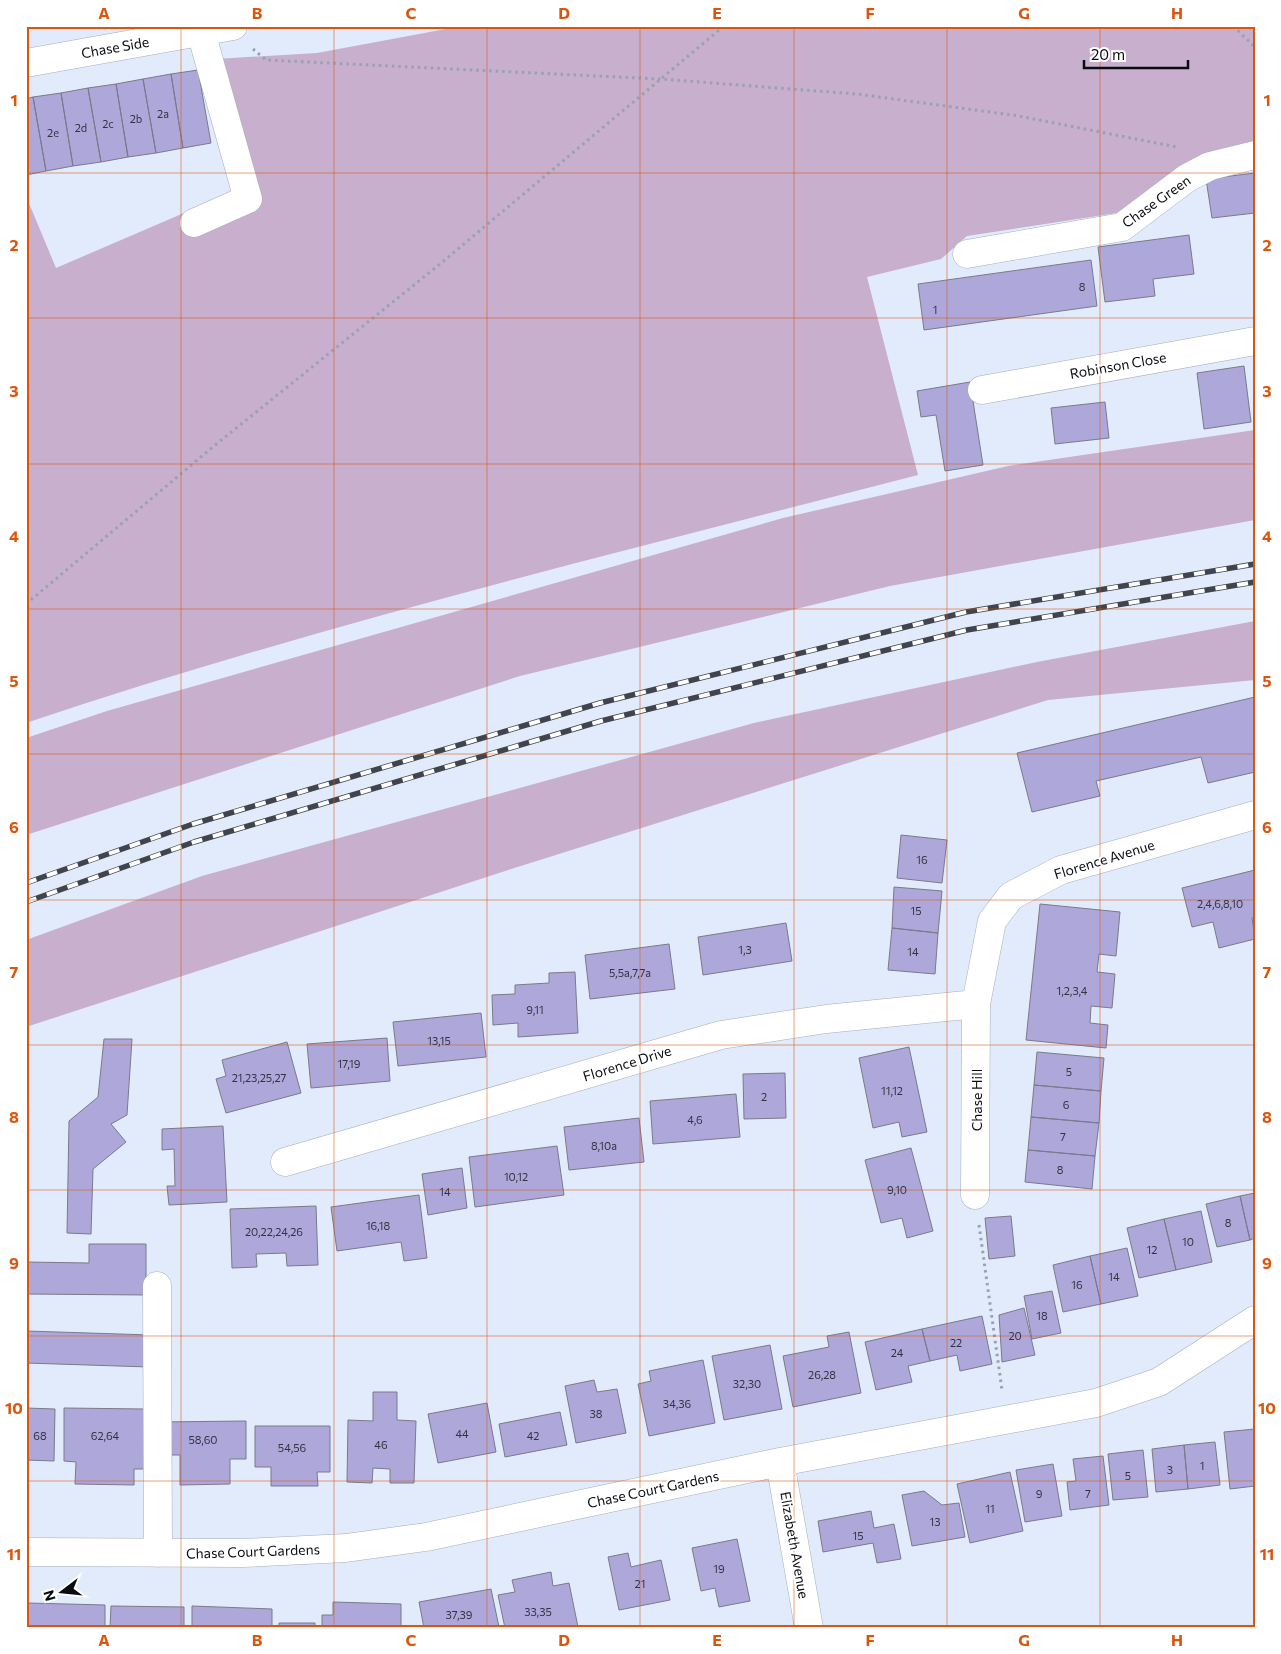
<svg xmlns="http://www.w3.org/2000/svg" width="1281" height="1654" viewBox="0 0 1281 1654" font-family="Commissioner,sans-serif">
<style>
.green{fill:#c7afcd}
.building{fill:#ada8d9;stroke:#7b798a}
.lines{fill:none;stroke-linecap:round;stroke-linejoin:round}
.minor-casing{stroke:#a4aebd;stroke-width:29}
.path{stroke:#99a1ae;stroke-width:3;stroke-dasharray:2.5 4;stroke-linecap:butt}
.minor{stroke:#fff;stroke-width:28}
.rail-casing{stroke:#40454d;stroke-width:5.5}
.rail{stroke:#fff;stroke-width:4;stroke-dasharray:11;stroke-linecap:butt}
.grid{fill:none;stroke:#dd550c;stroke-width:1;stroke-opacity:0.55}
.labels{text-anchor:middle;dominant-baseline:central;stroke-width:4;stroke-linejoin:round;paint-order:stroke}
.number-label{font-size:11px;fill:#323343}
.street-label{font-size:14px;fill:#090c11;stroke:#fff}
.neatline{fill:none;stroke:#dd550c;stroke-width:2}
.grid-label{font-size:16px;text-anchor:middle;font-weight:bold;fill:#dd550c}
</style>
<rect width="100%" height="100%" fill="#e1ebfc"/>
<!-- green -->
<path class="green" d="M462,26H1255V144L1123,212L967,236L941,259L867,277L918,475C620,552 319,625 26,723V196L56,268L235,191L199,60L317,53Z
M1255,430V520L890,586L520,676L26,835V738L107,711L783,518L1008,466Z
M1255,621V680L1048,700L502,872L26,1027V940L202,876L754,723L1037,662Z"/>
<!-- building -->
<path class="building" d="M198,70L211,143L183,148L171,74Z
M171,74L183,148L156,153L143,79Z
M143,79L156,153L128,157L116,84Z
M116,84L128,157L101,162L88,88Z
M88,88L101,162L73,166L61,93Z
M61,93L73,166L46,171L33,97Z
M33,97L46,171L26,175V99Z
M1255,173V213L1212,218L1206,179Z
M1189,235L1194,274L1153,279L1155,296L1105,302L1098,247Z
M1091,260L1097,306L924,330L918,284Z
M1244,366L1251,422L1204,429L1197,373Z
M970,382L983,465L945,471L936,415L921,417L917,391Z
M1105,402L1109,438L1055,444L1051,408Z
M1255,697V772L1208,783L1201,757L1096,781L1100,796L1032,812L1017,753Z
M901,835L947,840L942,883L897,878Z
M1255,870V918H1252L1255,939L1219,948L1213,922L1192,927L1182,888Z
M894,887L942,891L938,933L892,928Z
M1040,904L1120,912L1116,956L1099,954L1097,972L1115,974L1112,1008L1091,1006L1090,1023L1108,1025L1106,1048L1026,1040Z
M786,923L792,961L703,975L698,937Z
M892,928L938,933L935,974L888,970Z
M669,944L675,989L590,999L585,955Z
M575,972L578,1033L518,1037V1023L493,1025L492,995L515,994V985L549,983V973Z
M481,1013L486,1057L398,1066L393,1022Z
M387,1038L390,1081L311,1088L307,1044Z
M104,1039H132L127,1115L111,1124L126,1142L93,1169L91,1234L67,1233L69,1121L98,1097Z
M287,1042L301,1093L226,1113L216,1079L226,1076L222,1060Z
M909,1047L927,1132L902,1137L899,1122L873,1128L859,1058Z
M1037,1052L1104,1058L1101,1091L1034,1085Z
M785,1073L786,1118L744,1119L743,1074Z
M1034,1085L1101,1091L1099,1123L1031,1117Z
M736,1094L740,1137L653,1144L650,1101Z
M1031,1117L1099,1123L1095,1156L1028,1150Z
M639,1118L644,1162L569,1170L564,1127Z
M223,1126L227,1202L169,1205L167,1186H175L174,1149L162,1150V1129Z
M557,1146L564,1195L475,1207L469,1157Z
M911,1148L933,1231L907,1238L902,1218L881,1223L865,1160Z
M1028,1150L1095,1156L1092,1189L1025,1182Z
M462,1168L467,1208L428,1215L422,1174Z
M1255,1193V1238L1250,1240L1240,1196Z
M419,1195L427,1258L404,1261L401,1242L337,1251L331,1207Z
M1240,1196L1250,1240L1217,1247L1206,1204Z
M316,1206L318,1265L287,1266L286,1253L256,1254L257,1267L232,1268L230,1209Z
M1201,1211L1212,1262L1176,1270L1164,1219Z
M1011,1216L1015,1256L989,1259L985,1218Z
M1164,1219L1176,1270L1139,1278L1127,1228Z
M89,1244H146V1295L26,1294V1262L89,1263Z
M1127,1248L1138,1296L1101,1304L1090,1256Z
M1090,1256L1101,1304L1063,1312L1053,1265Z
M1052,1291L1061,1333L1032,1339L1024,1296Z
M1024,1308L1035,1355L1002,1362L999,1315Z
M982,1316L992,1364L960,1371L957,1355L930,1361L922,1329Z
M922,1329L930,1361L908,1366L912,1382L876,1390L865,1342Z
M26,1331L151,1335L149,1367L26,1363Z
M849,1332L861,1393L793,1407L783,1356L829,1347L827,1336Z
M770,1345L782,1409L724,1420L712,1356Z
M703,1360L715,1423L649,1436L638,1384L651,1381L649,1371Z
M594,1380L597,1392L617,1389L626,1433L576,1443L565,1386Z
M373,1392H397V1420L416,1421L414,1483H390V1469L373,1468L372,1483L347,1482L348,1420L373,1421Z
M487,1403L496,1452L438,1463L428,1414Z
M26,1408L55,1409L54,1461L26,1460Z
M64,1408L145,1409V1469H134V1485L75,1484L76,1462L64,1461Z
M560,1412L567,1445L505,1457L499,1424Z
M246,1421V1459H230V1484L180,1485V1455H161V1422Z
M255,1426H330V1472H317L318,1486H271V1467H255Z
M1255,1429V1486L1230,1489L1224,1432Z
M1215,1442L1220,1485L1188,1489L1184,1445Z
M1184,1445L1188,1489L1156,1492L1152,1449Z
M1143,1450L1148,1497L1113,1500L1108,1454Z
M1103,1456L1109,1505L1070,1510L1067,1482L1076,1481L1073,1459Z
M1053,1464L1062,1516L1025,1522L1016,1470Z
M1010,1472L1023,1531L970,1543L957,1484Z
M924,1491L942,1505L959,1503L965,1537L912,1546L902,1495Z
M871,1511L874,1528L894,1524L901,1559L877,1563L873,1543L823,1552L818,1521Z
M737,1539L750,1601L719,1607L715,1588L701,1591L692,1548Z
M628,1553L631,1567L661,1560L670,1600L619,1610L608,1557Z
M551,1572L553,1586L569,1583L578,1627L505,1628L498,1595L515,1592L512,1580Z
M491,1589L499,1627L424,1628L419,1602Z
M333,1602L401,1604V1628H322V1615H333Z
M28,1603L105,1605V1628H28Z
M111,1606L184,1607V1628H110Z
M192,1606L272,1609V1628H192Z
M279,1623H315V1628H279Z"/>
<g class="lines">
<defs>
<path id="minor" d="M26,63L233,26
M194,223L248,199L201,32
M967,254L1122,227L1187,178L1210,166L1255,155
M982,390L1255,341
M285,1162L721,1035L826,1019L976,1004
M975,1195L976,1004L992,921L1011,896L1061,870L1255,815
M157,1286L158,1553
M780,1462L809,1628
M26,1552L243,1553L346,1548L426,1537L780,1462L1096,1403L1159,1382L1255,1320"/>
</defs>
<!-- minor casing -->
<use href="#minor" class="minor-casing"/>
<!-- path -->
<path class="path" d="M1233,26L1255,47
M253,49L266,60L660,79L857,94L1019,116L1177,147
M26,604L214,446L440,264L724,26
M979,1225L1002,1390"/>
<!-- minor -->
<use href="#minor" class="minor"/>
<defs>
<path id="rail" d="M26,883L193,824L600,703L966,612L1255,564
M26,902L194,842L601,721L967,630L1255,582"/>
</defs>
<!-- rail casing -->
<use href="#rail" class="rail-casing"/>
<!-- rail -->
<use href="#rail" class="rail"/>
</g>
<!-- grid -->
<path class="grid" d="M181,26V1628M334,26V1628M487,26V1628M640,26V1628M794,26V1628M947,26V1628M1100,26V1628M26,173H1255M26,318H1255M26,464H1255M26,609H1255M26,754H1255M26,900H1255M26,1045H1255M26,1190H1255M26,1336H1255M26,1481H1255"/>
<g class="labels">
<!-- number labels -->
<g class="number-label">
<text x="163" y="113">2a</text>
<text x="136" y="118">2b</text>
<text x="108" y="123">2c</text>
<text x="81" y="127">2d</text>
<text x="53" y="132">2e</text>
<text x="1082" y="286">8</text>
<text x="935" y="309">1</text>
<text x="922" y="859">16</text>
<text x="1220" y="903">2,4,6,8,10</text>
<text x="916" y="910">15</text>
<text x="745" y="949">1,3</text>
<text x="913" y="951">14</text>
<text x="630" y="972">5,5a,7,7a</text>
<text x="1072" y="990">1,2,3,4</text>
<text x="535" y="1009">9,11</text>
<text x="439" y="1040">13,15</text>
<text x="349" y="1063">17,19</text>
<text x="1069" y="1071">5</text>
<text x="259" y="1077">21,23,25,27</text>
<text x="892" y="1090">11,12</text>
<text x="764" y="1096">2</text>
<text x="1066" y="1104">6</text>
<text x="695" y="1119">4,6</text>
<text x="1063" y="1136">7</text>
<text x="604" y="1145">8,10a</text>
<text x="1060" y="1169">8</text>
<text x="516" y="1176">10,12</text>
<text x="897" y="1189">9,10</text>
<text x="445" y="1191">14</text>
<text x="1228" y="1222">8</text>
<text x="378" y="1225">16,18</text>
<text x="274" y="1231">20,22,24,26</text>
<text x="1188" y="1241">10</text>
<text x="1152" y="1249">12</text>
<text x="1114" y="1276">14</text>
<text x="1077" y="1284">16</text>
<text x="1042" y="1315">18</text>
<text x="1015" y="1335">20</text>
<text x="956" y="1342">22</text>
<text x="897" y="1352">24</text>
<text x="822" y="1374">26,28</text>
<text x="747" y="1383">32,30</text>
<text x="677" y="1403">34,36</text>
<text x="596" y="1413">38</text>
<text x="462" y="1433">44</text>
<text x="40" y="1435">68</text>
<text x="105" y="1435">62,64</text>
<text x="533" y="1435">42</text>
<text x="203" y="1439">58,60</text>
<text x="381" y="1444">46</text>
<text x="292" y="1447">54,56</text>
<text x="1202" y="1465">1</text>
<text x="1170" y="1469">3</text>
<text x="1128" y="1475">5</text>
<text x="1039" y="1493">9</text>
<text x="1088" y="1493">7</text>
<text x="990" y="1508">11</text>
<text x="935" y="1521">13</text>
<text x="858" y="1535">15</text>
<text x="719" y="1568">19</text>
<text x="640" y="1583">21</text>
<text x="538" y="1611">33,35</text>
<text x="459" y="1614">37,39</text>
</g>
<!-- street labels -->
<g class="street-label">
<text transform="translate(115 47) rotate(-10)">Chase Side</text>
<text transform="translate(1156 201) rotate(-35)">Chase Green</text>
<text transform="translate(1118 365) rotate(-10)">Robinson Close</text>
<text transform="translate(1104 859) rotate(-17)">Florence Avenue</text>
<text transform="translate(627 1063) rotate(-17)">Florence Drive</text>
<text transform="translate(976 1100) rotate(-90)">Chase Hill</text>
<text transform="translate(653 1489) rotate(-12)">Chase Court Gardens</text>
<text transform="translate(795 1545) rotate(80)">Elizabeth Avenue</text>
<text transform="translate(253 1551) rotate(-2)">Chase Court Gardens</text>
</g>
</g>
<!-- border -->
<rect width="1281" height="1654" fill="none" stroke="#ffffff" stroke-width="55"/>
<!-- north arrow -->
<g transform="translate(62 1592) rotate(254)" stroke="#ffffff" stroke-width="4" paint-order="stroke">
<path d="M0-4L9 19L0 12L-9 19Z" fill="#090c11"/>
<text y="-8" font-size="14" font-weight="bold" text-anchor="middle" fill="#090c11">N</text>
</g>
<!-- scale -->
<path d="M1084 60v8h104v-8" fill="none" stroke="#090c11" stroke-width="2.5"/>
<text x="1091" y="60" font-size="15" fill="#090c11" stroke="#ffffff" stroke-width="4" paint-order="stroke">20 m</text>
<rect x="28" y="28" width="1226" height="1598" class="neatline"/>
<g class="grid-label">
<text x="104" y="19">A</text>
<text x="257" y="19">B</text>
<text x="411" y="19">C</text>
<text x="564" y="19">D</text>
<text x="717" y="19">E</text>
<text x="870" y="19">F</text>
<text x="1024" y="19">G</text>
<text x="1177" y="19">H</text>
<text x="14" y="106">1</text>
<text x="1267" y="106">1</text>
<text x="14" y="251">2</text>
<text x="1267" y="251">2</text>
<text x="14" y="397">3</text>
<text x="1267" y="397">3</text>
<text x="14" y="542">4</text>
<text x="1267" y="542">4</text>
<text x="14" y="687">5</text>
<text x="1267" y="687">5</text>
<text x="14" y="833">6</text>
<text x="1267" y="833">6</text>
<text x="14" y="978">7</text>
<text x="1267" y="978">7</text>
<text x="14" y="1123">8</text>
<text x="1267" y="1123">8</text>
<text x="14" y="1269">9</text>
<text x="1267" y="1269">9</text>
<text x="14" y="1414">10</text>
<text x="1267" y="1414">10</text>
<text x="14" y="1560">11</text>
<text x="1267" y="1560">11</text>
<text x="104" y="1646">A</text>
<text x="257" y="1646">B</text>
<text x="411" y="1646">C</text>
<text x="564" y="1646">D</text>
<text x="717" y="1646">E</text>
<text x="870" y="1646">F</text>
<text x="1024" y="1646">G</text>
<text x="1177" y="1646">H</text>
</g>
</svg>
